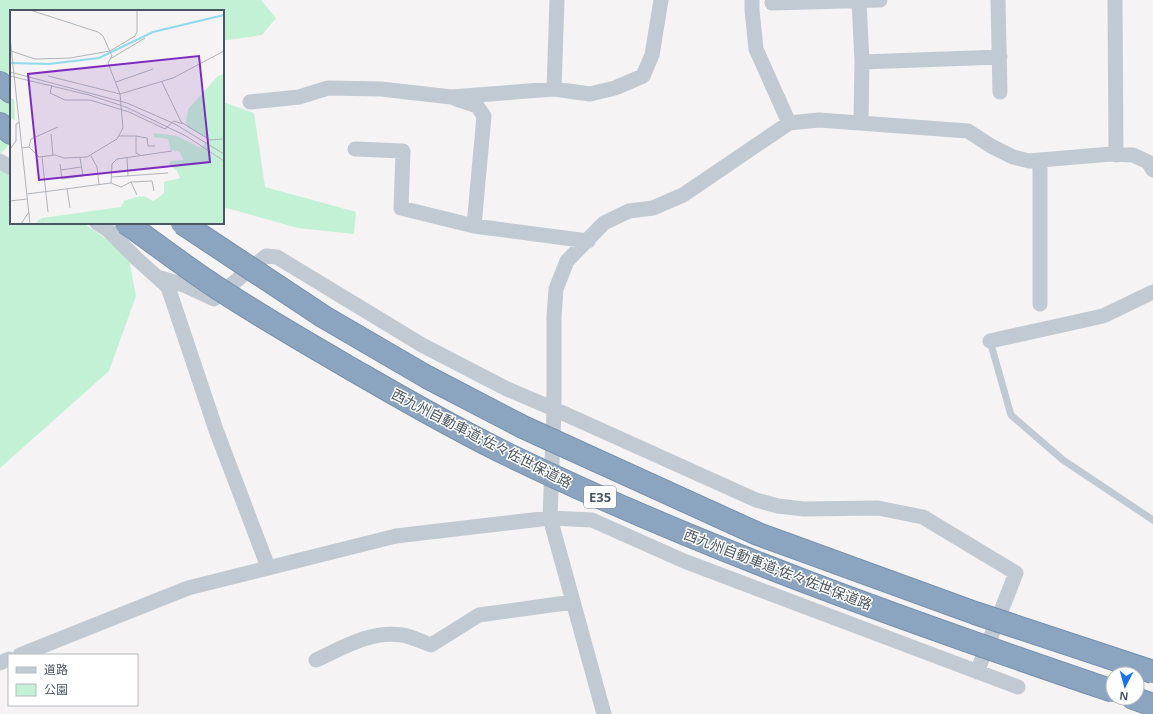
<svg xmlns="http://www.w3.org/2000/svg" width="1153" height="714" viewBox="0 0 1153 714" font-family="'Noto Sans','Noto Sans JP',sans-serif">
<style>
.green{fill:#c3f1d5}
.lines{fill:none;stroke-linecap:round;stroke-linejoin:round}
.highway-casing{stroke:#7690ad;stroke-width:24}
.lane{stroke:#c1cad2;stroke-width:7}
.street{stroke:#c1cad2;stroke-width:15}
.highway{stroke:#8ba5c1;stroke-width:22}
.highway-bridge-casing{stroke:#7690ad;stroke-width:24;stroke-linecap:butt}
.highway-bridge{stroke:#8ba5c1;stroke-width:22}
.labels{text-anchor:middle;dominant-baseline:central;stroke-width:3;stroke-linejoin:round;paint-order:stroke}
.shield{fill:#fff;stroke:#808990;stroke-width:1}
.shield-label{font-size:13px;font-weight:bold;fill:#4a5661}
.street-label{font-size:14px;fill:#4a5661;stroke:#fff}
.inset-river{fill:none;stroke:#90daee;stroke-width:2}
.inset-road{fill:none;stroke:#b1b4b9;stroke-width:1}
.view{fill:#7b2cbf;fill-opacity:0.15;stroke:#7b2cbf;stroke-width:2}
.inset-edge{fill:none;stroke:#4a5661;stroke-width:2}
</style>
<rect width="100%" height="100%" fill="#f5f3f3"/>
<!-- green -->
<path class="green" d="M0,0H261L276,18L262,35L228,40H223V11H11V143L0,154Z
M223,102L254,113L265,187L356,212L354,234L298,228L223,207Z
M0,165L11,173V223H83L128,254L136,296L109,371L0,468Z"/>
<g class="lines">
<defs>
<path id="highway" d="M0,83L11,92
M0,124L11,133
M1133,698L1153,705"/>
</defs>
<!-- highway casing -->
<use href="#highway" class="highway-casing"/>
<!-- lane -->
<path class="lane" d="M990,341L1011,415L1063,460L1153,520"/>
<!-- street -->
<path class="street" d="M752,0V10L756,49L789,123
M998,0L1000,92
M1115,0L1116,155
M859,1L862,62L861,122
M772,3L880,0
M862,62L1000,57
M554,89L557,0
M456,99L477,106L484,116L474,226L588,241
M250,102L299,97L328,88L381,89L451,97L554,89L590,94L615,88L643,76L652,55L661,0
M355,149L403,151L401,208L474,226
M0,161L11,168
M97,223L108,230L137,259L168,287L216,430L268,567
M157,277L184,285L214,299L266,256L277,257L422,345L507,389L554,409L756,500L778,506L804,509L878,508L923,517L1016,573L977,672
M1040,304V160
M990,341L1103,316L1153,292
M20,655L188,588L396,536L550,518L592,520L684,561L1018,687
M316,660C342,648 371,630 402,635C411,636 422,642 431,645L479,615L573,602
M0,663L9,659
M604,714L550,518L554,409V317L556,289L567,261L604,223L629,211L653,208L683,195L789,123L819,120L968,131L991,146L1013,157L1029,161L1111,154L1133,155L1148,162L1153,170"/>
<!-- highway -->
<use href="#highway" class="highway"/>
<defs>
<path id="highway-bridge" d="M126,223C153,242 180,263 207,281C257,315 310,345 362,375C412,404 461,432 513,457C706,550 910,622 1113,691
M182,223L324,317L427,377L523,427L758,534L975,613L1153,672"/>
</defs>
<!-- highway-bridge casing -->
<use href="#highway-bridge" class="highway-bridge-casing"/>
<!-- highway-bridge -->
<use href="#highway-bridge" class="highway-bridge"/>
</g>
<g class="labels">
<!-- shield labels -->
<rect class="shield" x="584" y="486" width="32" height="22" rx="3"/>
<g class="shield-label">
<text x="600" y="497">E35</text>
</g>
<!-- street labels -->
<g class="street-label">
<text transform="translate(482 438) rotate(27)">西九州自動車道;佐々佐世保道路</text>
<text transform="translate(778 569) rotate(21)">西九州自動車道;佐々佐世保道路</text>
</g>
</g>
<!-- overview -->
<g transform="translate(10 10)">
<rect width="214" height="214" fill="#f5f3f3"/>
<path d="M214,64V214H24L32,208L111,197L114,191L123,188L134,186L143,191L148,188L154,183V172L170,168L167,161L159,154L161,151L173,150L170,142L161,140L158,129L144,127V123L167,126L191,138L199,129L177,117L176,111L178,99L208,66ZM0,87L4,90L5,110L0,108Z" fill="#c3f1d5"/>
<path class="inset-river" d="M0,53L39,54L89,48L143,22L214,5"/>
<path class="inset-road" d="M0,27L20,214M1,41L25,49L60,48L100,41L125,26L127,22V0M100,49L135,28M0,62L117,93L165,114L214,144M0,66L79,85L116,97L176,126L214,151M38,66L110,84L163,68L214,41M106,72L143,59M152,72L171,112L200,130L214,129M42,75L40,83L55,90H80L119,102L155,119L164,111L173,114M41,124L43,145M109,126H126V143L130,145M126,126L137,128L138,136H145M19,137L21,129L48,117M12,138L19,137L29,147L45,145L54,148L77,147L107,129L113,118L110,84L98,53L102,46L93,26L88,22L20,0M0,139L6,131V114L10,112M81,146L87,157L89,175M32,147L38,202M70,148L73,166M117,148L118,166M50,154L52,169L85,164M51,160L71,157M102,167L158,163M121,172L127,185M101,173L102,154L107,149L162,141M57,179L60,198M17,184L101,173L111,177L121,172L142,171L144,181M0,191L17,189M11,214L19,202"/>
<path class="view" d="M189,46L200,152L29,170L18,64Z"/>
<rect width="214" height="214" class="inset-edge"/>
</g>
<!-- legend -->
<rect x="8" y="654" width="130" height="52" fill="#ffffff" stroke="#b7bbc0"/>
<rect x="16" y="667" width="20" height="6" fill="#c1cad2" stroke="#b7bbc0"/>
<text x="44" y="674" font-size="12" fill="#4a5661">道路</text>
<rect x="16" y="684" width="20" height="12" fill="#c3f1d5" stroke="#b7bbc0"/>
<text x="44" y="694" font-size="12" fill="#4a5661">公園</text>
<!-- north arrow -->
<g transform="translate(1125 686) rotate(186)"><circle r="19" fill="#ffffff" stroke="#b7bbc0"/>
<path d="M0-3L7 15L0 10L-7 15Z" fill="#1a73e8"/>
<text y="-6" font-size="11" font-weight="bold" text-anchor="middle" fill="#4a5661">N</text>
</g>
</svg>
